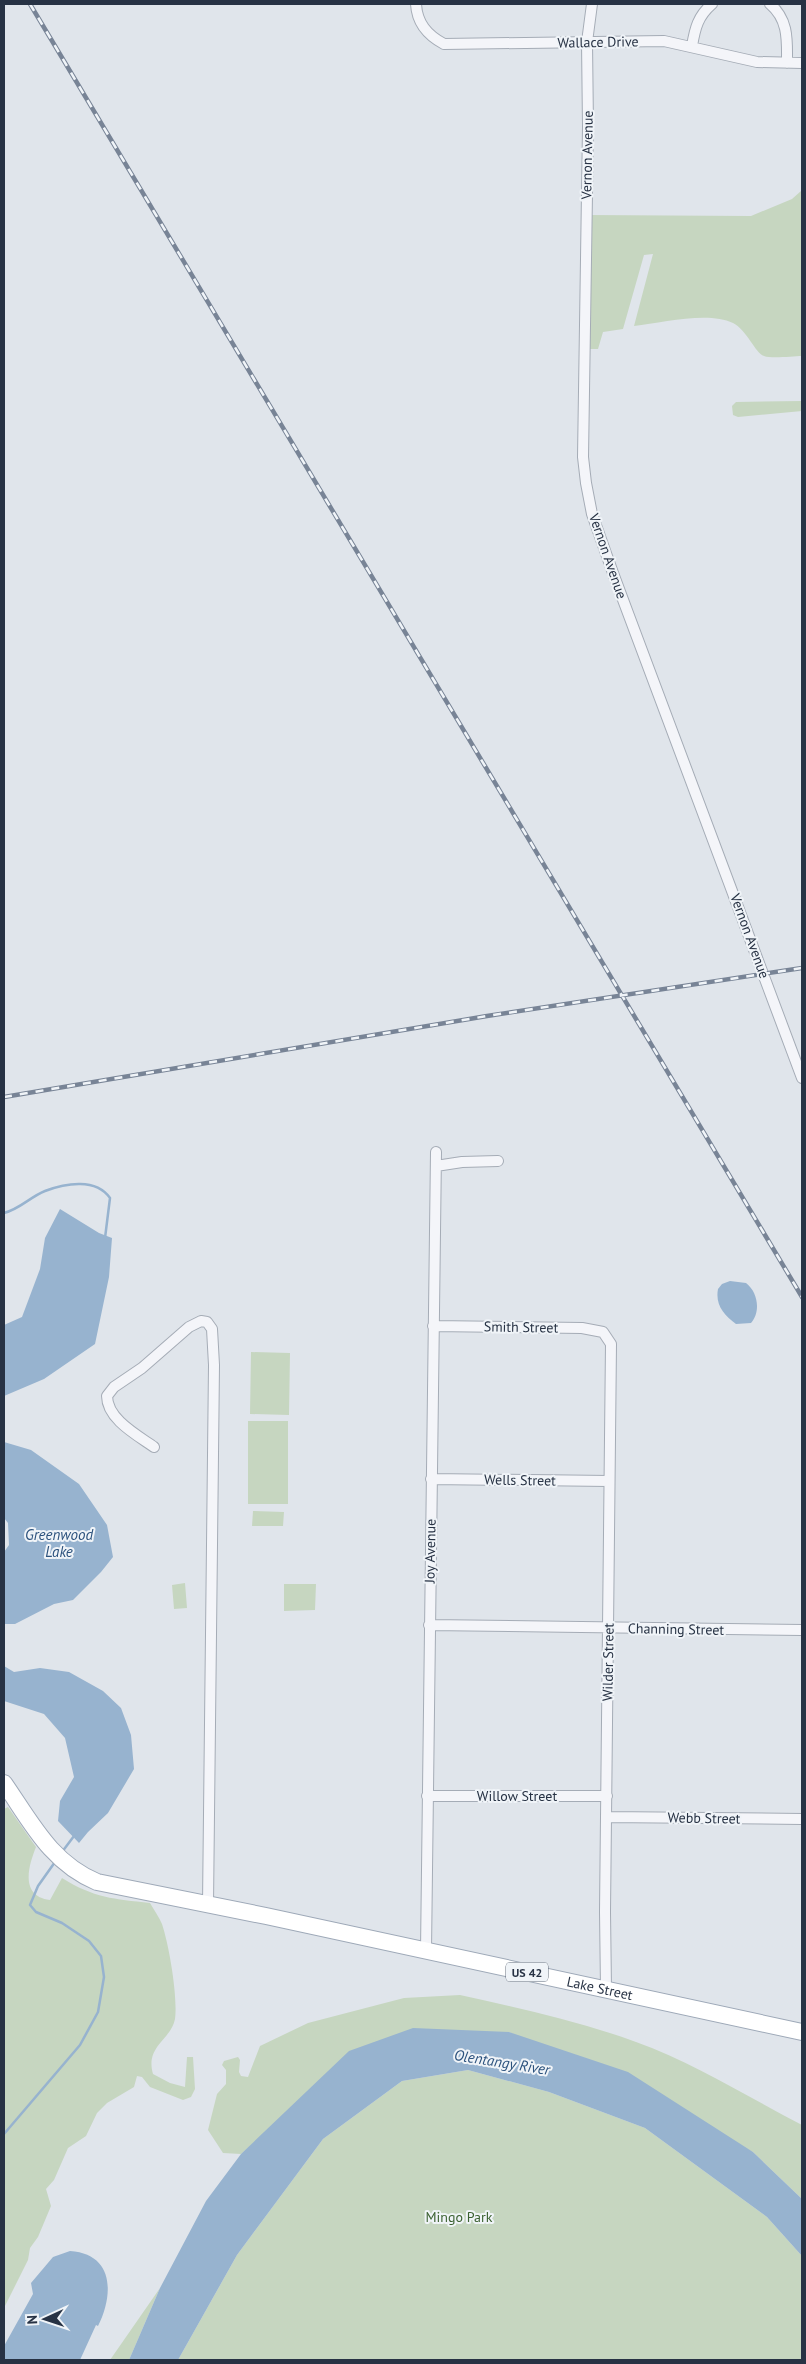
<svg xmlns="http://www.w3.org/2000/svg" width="806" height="2364" viewBox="0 0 806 2364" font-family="'PT Sans',sans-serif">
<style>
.green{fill:#c6d6c0}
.water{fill:#97b3cf}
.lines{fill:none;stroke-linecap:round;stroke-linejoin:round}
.stream{stroke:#97b3cf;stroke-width:2.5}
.minor-casing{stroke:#a5acb6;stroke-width:12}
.primary-casing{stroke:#9ea9b8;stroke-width:18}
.minor{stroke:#f4f5f9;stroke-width:10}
.primary{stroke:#fff;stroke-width:16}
.rail-casing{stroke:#788496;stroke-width:4.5}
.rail{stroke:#f0f4f8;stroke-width:2.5;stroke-dasharray:8;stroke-linecap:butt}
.labels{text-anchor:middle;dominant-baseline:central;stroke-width:4;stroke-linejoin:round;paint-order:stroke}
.shield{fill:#f0f4f8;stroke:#636c7a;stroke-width:1}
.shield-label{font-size:12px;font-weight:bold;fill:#273244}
.street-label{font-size:14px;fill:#273244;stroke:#f0f4f8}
.park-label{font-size:14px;fill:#3c6232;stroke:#f0f4f8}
.water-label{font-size:15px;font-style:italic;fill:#2c527d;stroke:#f0f4f8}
</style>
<rect width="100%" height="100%" fill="#e0e5eb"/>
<!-- green -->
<path class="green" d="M802,172V356C793,356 772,359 764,356C755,353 747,330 733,323C708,311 662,323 634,326L653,254L644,255L623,329L603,332L598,349H589L588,215L751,216L792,199L801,191Z
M802,401V411L738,417L733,415L732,406L736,402Z
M251,1352L290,1353L289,1415L250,1414Z
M248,1421H288V1504H248Z
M253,1511L284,1512L283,1526H252Z
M185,1583L187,1608L174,1609L172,1585Z
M284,1584H316L315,1610L284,1611Z
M8,1807L36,1847C28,1867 20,1896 50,1900L62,1878C94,1898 114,1899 150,1903C154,1910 159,1917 162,1924C169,1945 178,1997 175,2019C171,2040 145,2046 153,2074L170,2083L185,2087L187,2057H193L195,2089L191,2097L183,2100L150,2087L142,2077L137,2076L134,2087L107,2103L97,2113L86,2136L68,2148L54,2180L46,2189L51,2206L38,2237L30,2248L28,2260L4,2308V1809Z
M460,1995C519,2008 579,2021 636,2042C694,2063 748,2097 802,2125V2199L753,2152L509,2032L266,2132L241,2154L223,2153L208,2130L217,2094L226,2084V2070L222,2065L224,2061L238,2057L240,2060L239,2072L241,2076L248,2077L260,2046L308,2023L404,1998Z
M468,2070L549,2092L645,2128L767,2217L802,2256V2360H178L237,2255L323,2139L402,2081Z
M160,2288L129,2360H110Z"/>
<!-- water -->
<path class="water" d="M60,1209L99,1233L112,1238L109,1277L95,1344L44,1379L4,1396V1325L22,1317L40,1269L45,1238Z
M730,1281L746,1283C758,1292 761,1312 751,1323L736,1324C724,1315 715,1305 718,1289L722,1284Z
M4,1442L31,1450L79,1484L107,1525L113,1557L101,1572L73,1600L54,1604L15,1624H4V1552L9,1545L8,1523L4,1518Z
M4,1666L14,1672L40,1668L69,1672L103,1691L121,1708L131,1735L134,1769L108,1813L88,1832L79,1843L58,1821L60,1801L74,1777L65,1738L44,1714L4,1701Z
M413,2028L509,2032L628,2072L753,2152L802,2199V2256L767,2217L645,2128L549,2092L468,2070L402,2081L323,2139L237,2255L178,2360H129L160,2288L206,2201L241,2154L349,2051Z
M70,2251C114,2254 114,2294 98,2326L96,2325L80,2360H4V2346L33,2294L31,2283L53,2257Z"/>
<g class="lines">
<!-- stream -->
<path class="stream" d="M4,1213C20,1209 30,1197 45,1191C66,1183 96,1178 110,1198L105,1238
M62,1852L74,1836
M4,2134L80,2045L98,2012L104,1977L101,1956L89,1941L62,1923L36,1912L30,1905L38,1886L55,1862"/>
<defs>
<path id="minor" d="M416,4C417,23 427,35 444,44L664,41L757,62L802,63
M592,4L587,42L588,127L583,457L586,483L592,514L613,573L802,1078
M770,4C789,20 787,41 787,63
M692,46C695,28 698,16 712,4
M436,1166L462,1162L498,1161
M433,1326L582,1328L603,1332L611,1344L605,1912L606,1989
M154,1447C137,1435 107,1419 107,1396L114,1387L142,1368L189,1327L201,1321L207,1322L212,1329L214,1365L208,1904
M431,1479L609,1481
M429,1625L802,1630
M427,1796H607
M606,1817L802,1819
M426,1950L436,1152"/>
<g id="primary">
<path id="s1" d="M4,1783C31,1822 51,1863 97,1882L266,1916L802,2032"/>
</g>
</defs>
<!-- minor casing -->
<use href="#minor" class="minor-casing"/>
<!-- primary casing -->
<use href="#primary" class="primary-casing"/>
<!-- minor -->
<use href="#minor" class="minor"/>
<!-- primary -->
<use href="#primary" class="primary"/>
<defs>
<path id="rail" d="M30,4L802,1297
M4,1097L487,1016L802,968"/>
</defs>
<!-- rail casing -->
<use href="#rail" class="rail-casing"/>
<!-- rail -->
<use href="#rail" class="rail"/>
</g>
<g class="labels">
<!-- shield labels -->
<rect class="shield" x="506" y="1962.5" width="42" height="19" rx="4"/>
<g class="shield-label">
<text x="527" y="1972">US 42</text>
</g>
<!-- street labels -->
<g class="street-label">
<text transform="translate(598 42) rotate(-1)">Wallace Drive</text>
<text transform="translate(587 155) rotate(-89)">Vernon Avenue</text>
<text transform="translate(608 556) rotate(71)">Vernon Avenue</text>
<text transform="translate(750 936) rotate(70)">Vernon Avenue</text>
<text transform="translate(521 1327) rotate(1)">Smith Street</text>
<text transform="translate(520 1480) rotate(1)">Wells Street</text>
<text transform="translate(430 1551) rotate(-89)">Joy Avenue</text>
<text transform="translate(676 1629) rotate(1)">Channing Street</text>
<text transform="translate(608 1662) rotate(-89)">Wilder Street</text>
<text x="517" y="1796">Willow Street</text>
<text transform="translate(704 1818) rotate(1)">Webb Street</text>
<text stroke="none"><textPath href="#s1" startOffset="652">Lake Street</textPath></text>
</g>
<!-- park labels -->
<g class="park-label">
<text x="459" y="2217">Mingo Park</text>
</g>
<!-- water labels -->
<g class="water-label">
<text x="59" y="1534">Greenwood<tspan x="59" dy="17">Lake</tspan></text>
<text transform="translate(502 2062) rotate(9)">Olentangy River</text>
</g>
</g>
<!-- border -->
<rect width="806" height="2364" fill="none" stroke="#273244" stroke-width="10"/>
<!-- north arrow -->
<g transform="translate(45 2319) rotate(267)" stroke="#f0f4f8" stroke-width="4" paint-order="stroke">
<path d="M0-4L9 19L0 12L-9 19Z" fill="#273244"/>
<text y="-8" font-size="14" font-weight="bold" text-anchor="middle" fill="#273244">N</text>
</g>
</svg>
